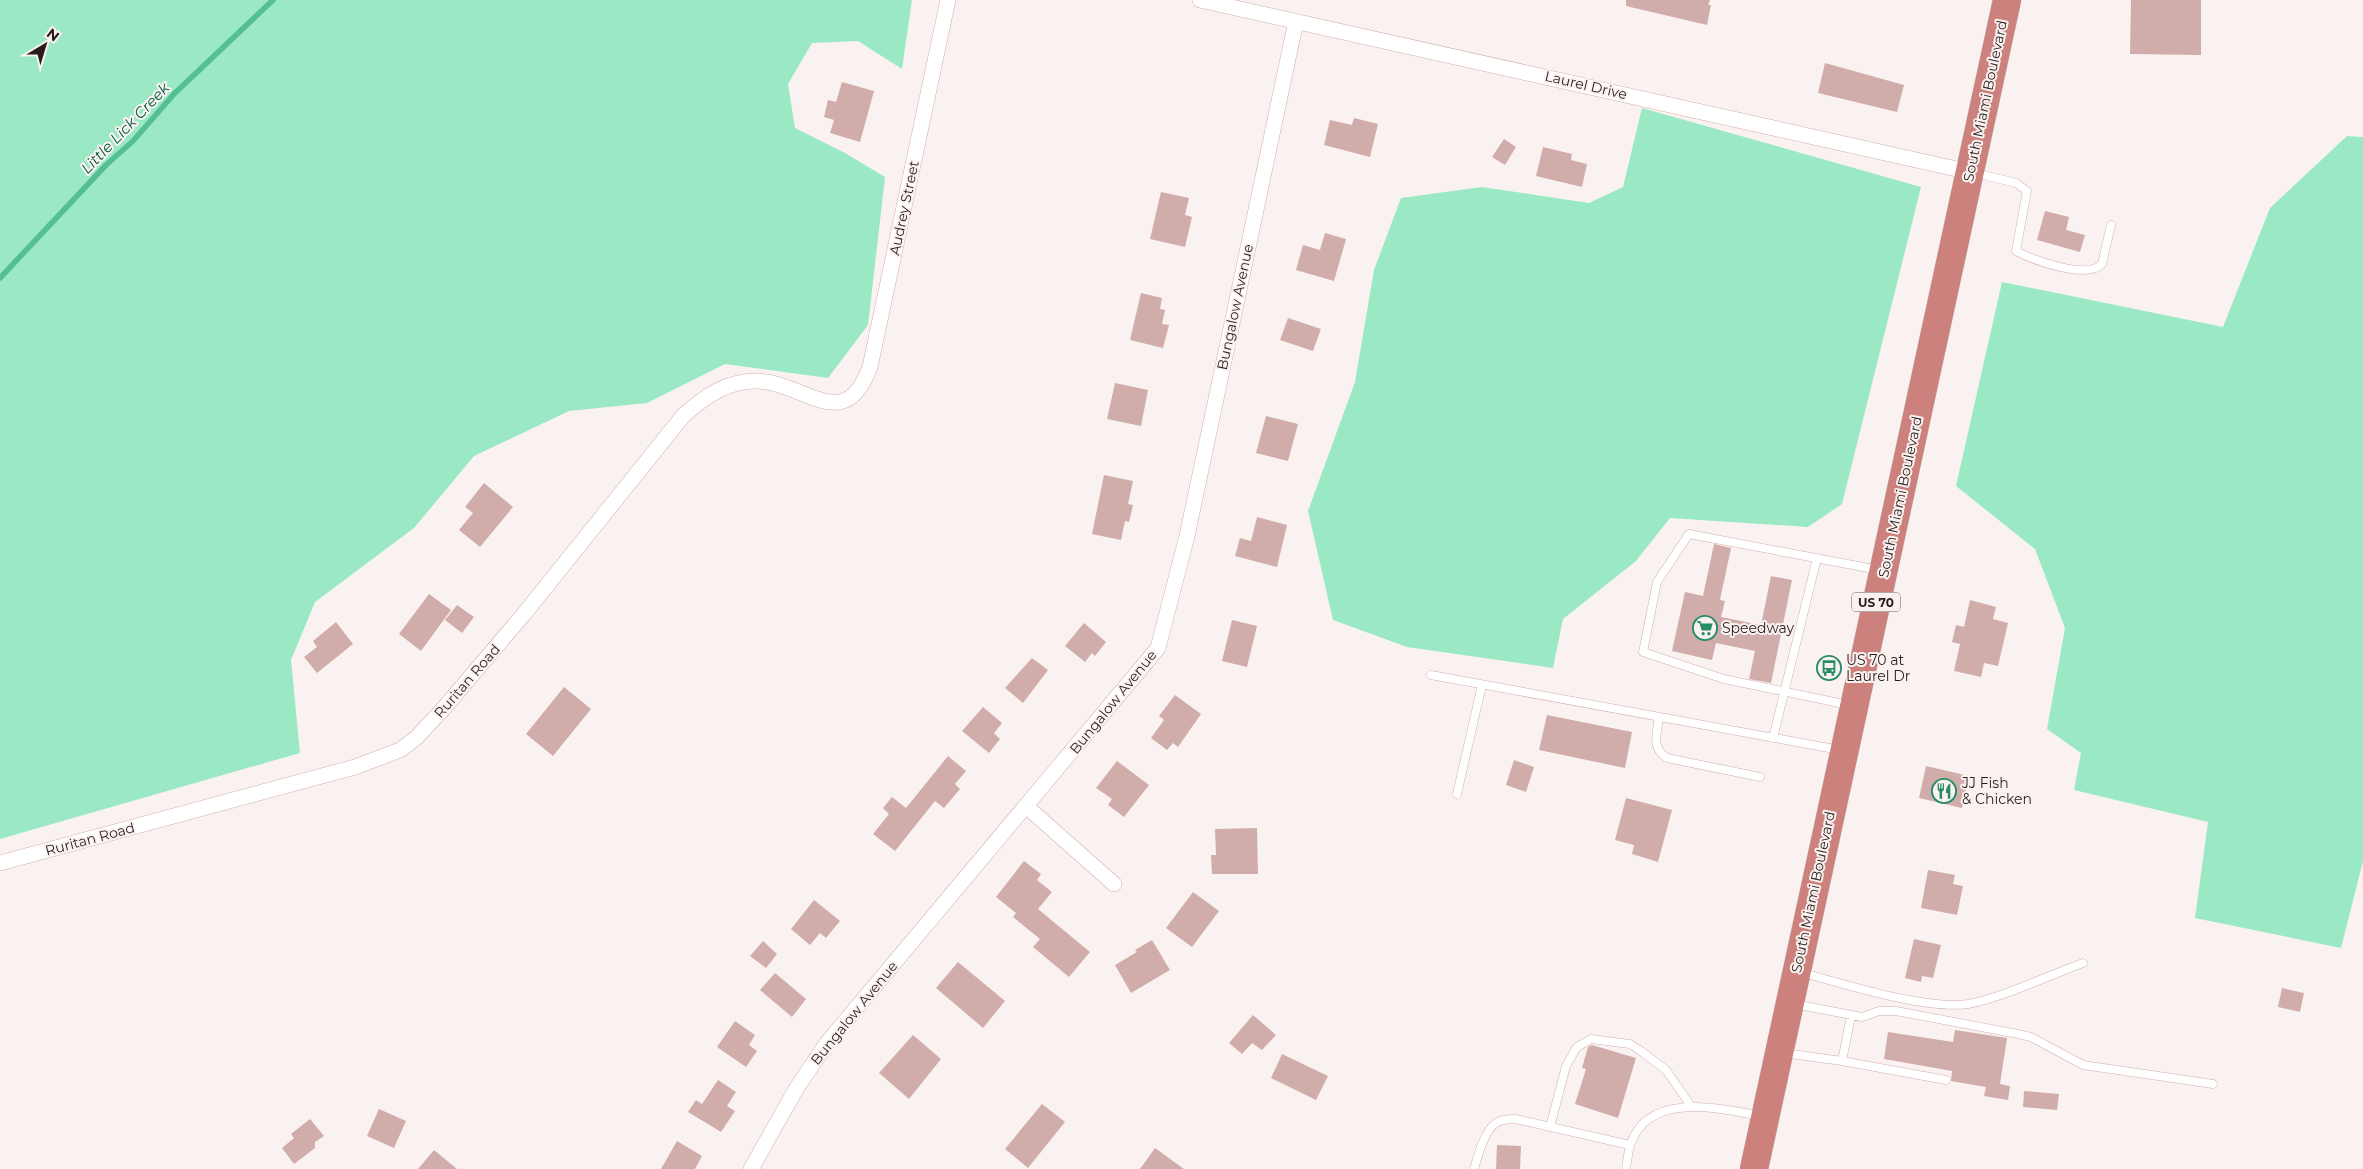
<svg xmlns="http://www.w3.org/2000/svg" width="2363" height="1169" viewBox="0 0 2363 1169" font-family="Montserrat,sans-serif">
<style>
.green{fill:#9ae9c4}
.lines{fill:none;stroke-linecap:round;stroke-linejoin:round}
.stream{stroke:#56be93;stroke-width:5.5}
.building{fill:#d0adaa}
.lane-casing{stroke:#d2aeab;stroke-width:9}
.street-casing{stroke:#d2aeab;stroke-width:16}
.highway-casing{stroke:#d0cdcd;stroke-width:29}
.lane{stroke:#fff;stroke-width:8}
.street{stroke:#fff;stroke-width:15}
.highway{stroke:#cc817c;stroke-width:28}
.labels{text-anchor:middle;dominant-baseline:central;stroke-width:4;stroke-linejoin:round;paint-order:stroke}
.shield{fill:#faf2f1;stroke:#685d5c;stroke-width:1}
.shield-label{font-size:12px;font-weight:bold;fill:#2a1d1c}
.street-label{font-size:14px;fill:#2a1d1c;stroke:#faf2f1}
.poi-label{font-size:14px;fill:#2a1d1c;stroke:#faf2f1;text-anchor:start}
.water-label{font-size:15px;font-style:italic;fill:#00593d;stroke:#faf2f1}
</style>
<rect width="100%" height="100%" fill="#faf2f1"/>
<!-- green -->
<path class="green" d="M0,0H912L902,69L858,41L812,43L788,84L795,128L845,153L885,177L868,325L828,378L725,364L647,403L569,411L474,456L414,528L315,602L291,660L300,753L0,839Z
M1642,108L1921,187L1842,504L1808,527L1670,518L1636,561L1563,619L1553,668L1407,647L1333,620L1308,511L1355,382L1374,270L1401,198L1482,187L1589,203L1623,187Z
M2347,136L2363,137V861L2341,948L2195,918L2208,822L2074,790L2081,753L2047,729L2065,628L2035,549L1956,486L2002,282L2223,327L2270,208Z"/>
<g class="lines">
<!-- stream -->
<path class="stream" d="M0,278L106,165L133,141L174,94L273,0"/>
</g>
<!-- building -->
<path class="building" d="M1626,0H1710L1708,5H1711L1707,25L1626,6Z
M2131,0H2201V55L2130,54Z
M1825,63L1904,85L1897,112L1818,93Z
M842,82L874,91L860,142L830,133L834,120L824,117L828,100L836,102Z
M1354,118L1378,124L1370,157L1324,145L1330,120L1352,125Z
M1504,139L1516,147L1505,165L1492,157Z
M1543,147L1572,154L1571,160L1587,164L1582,187L1536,176Z
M1161,192L1189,198L1185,215L1192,217L1185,247L1150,239Z
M2045,211L2069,217L2066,230L2085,235L2080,252L2037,240Z
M1325,233L1346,239L1334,281L1296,270L1303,245L1320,250Z
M1141,293L1162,298L1160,309L1165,310L1162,324L1169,325L1163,348L1130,340Z
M1288,318L1321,329L1313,351L1280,340Z
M1115,383L1148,390L1141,426L1107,419Z
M1266,416L1298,424L1288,461L1256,453Z
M1104,475L1133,481L1128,504L1133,505L1129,522L1125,521L1121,540L1092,534Z
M484,483L513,507L480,547L459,530L473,513L465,507Z
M1257,517L1287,525L1277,567L1235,556L1240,538L1251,541Z
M1714,544L1731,548L1720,600L1725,601L1721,617L1761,625L1771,576L1792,580L1771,683L1749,679L1755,651L1716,643L1712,660L1672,651L1685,592L1703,596Z
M429,594L451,610L421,651L399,634Z
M1970,600L1996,607L1993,619L2008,623L1998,666L1984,663L1981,677L1954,671L1960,644L1952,642L1956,625L1964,627Z
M457,605L474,617L462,633L445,620Z
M1232,620L1257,626L1247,667L1222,661Z
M336,622L353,644L317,673L304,657L317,647L313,641Z
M1084,623L1106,642L1095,656L1092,653L1085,662L1065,646Z
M1032,658L1048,670L1023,703L1005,688Z
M564,687L591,709L553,756L526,734Z
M1175,695L1201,714L1178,747L1173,743L1167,750L1151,738L1164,720L1159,716Z
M983,707L1002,723L994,733L1000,739L989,753L962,731Z
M1547,715L1632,732L1625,768L1539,750Z
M948,756L966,771L955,784L960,789L944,808L935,801L895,851L873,834L889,814L883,808L892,797L906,808Z
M1514,760L1534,767L1526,792L1506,785Z
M1117,761L1149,785L1124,817L1108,805L1112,799L1096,788Z
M1926,766L1969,776L1962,808L1919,798Z
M1626,798L1672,810L1658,862L1632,854L1634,845L1615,840Z
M1257,828L1258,874H1212L1211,855H1216L1215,829Z
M1024,861L1041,874L1037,880L1052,892L1038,909L1090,952L1069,977L1033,947L1040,939L1013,917L1016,913L996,897Z
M1928,870L1955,875L1953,884L1963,886L1957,915L1921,908Z
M1193,892L1219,911L1192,947L1166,928Z
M814,900L840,921L826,938L820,933L810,945L791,929Z
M1914,939L1941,945L1933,978L1922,976L1921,982L1905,978Z
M1152,940L1170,970L1131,993L1115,965L1137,952L1135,950Z
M763,941L777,954L766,968L750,956Z
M958,962L1005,1001L983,1028L936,988Z
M775,973L806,999L792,1017L760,990Z
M2282,988L2304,993L2300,1012L2278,1007Z
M1253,1015L1276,1035L1262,1050L1252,1043L1242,1054L1229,1043Z
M735,1021L755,1035L749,1045L757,1051L746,1067L717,1047Z
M1955,1030L2007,1038L2000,1084L2010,1086L2008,1100L1984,1096L1986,1087L1951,1081L1952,1071L1884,1059L1888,1032L1953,1042Z
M913,1035L941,1059L909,1099L879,1073Z
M1592,1045L1636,1058L1618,1118L1575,1104L1586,1069L1582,1068L1588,1047Z
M1282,1054L1328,1076L1316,1100L1271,1078Z
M718,1080L736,1092L727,1106L735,1111L721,1132L688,1112L696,1100L702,1104Z
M2024,1091L2059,1094L2057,1110L2023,1107Z
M1042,1104L1065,1122L1028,1168L1005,1149Z
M379,1109L406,1121L394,1148L367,1136Z
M310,1119L324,1136L315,1142V1148L294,1164L282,1148L294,1138L291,1134Z
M677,1141L702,1156L695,1169H661Z
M1497,1145L1521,1146L1520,1169H1496Z
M1155,1148L1184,1169H1140Z
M434,1150L457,1169H418Z"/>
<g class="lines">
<defs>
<path id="lane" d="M1975,173L2016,183L2027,191L2016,251C2033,260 2087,280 2102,264L2111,225
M1431,675L1840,750
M1849,705L1724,679L1643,652L1657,582L1689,534L1879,570
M1659,717C1657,734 1651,748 1667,758L1760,777
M1773,738L1817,558
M1457,794L1482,685
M1800,972C1843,984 1926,1010 1968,1004C2001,998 2050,975 2083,963
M1794,1004L1862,1017L1879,1011H1896L2018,1034L2031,1037L2083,1065L2213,1084
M1784,1053L1842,1061L1851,1016
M1842,1061L1946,1080
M1550,1127L1566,1066L1577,1047L1591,1039L1630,1044L1641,1051L1666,1070L1691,1106
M1474,1169C1478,1156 1484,1131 1496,1123C1502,1119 1509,1119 1516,1119L1630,1145
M1626,1169C1627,1162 1628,1153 1630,1146C1647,1091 1720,1108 1760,1116"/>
<path id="street" d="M1200,0L1970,172
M1027,807L1114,884
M0,863L355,767L400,750L416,738L444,708L524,614L683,416C705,396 728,380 758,381C805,383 845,436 870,367L948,0
M751,1169L796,1089L827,1043L1158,648L1187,536L1296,21"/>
<path id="highway" d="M1754,1169L2007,0"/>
</defs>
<!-- lane casing -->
<use href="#lane" class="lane-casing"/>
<!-- street casing -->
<use href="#street" class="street-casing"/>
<!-- highway casing -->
<use href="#highway" class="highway-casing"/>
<!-- lane -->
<use href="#lane" class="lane"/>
<!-- street -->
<use href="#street" class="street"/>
<!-- highway -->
<use href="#highway" class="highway"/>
</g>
<!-- icons -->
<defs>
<symbol id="supermarket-ring" viewBox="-11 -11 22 22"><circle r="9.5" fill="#faf2f1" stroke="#288c67" stroke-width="1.5"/><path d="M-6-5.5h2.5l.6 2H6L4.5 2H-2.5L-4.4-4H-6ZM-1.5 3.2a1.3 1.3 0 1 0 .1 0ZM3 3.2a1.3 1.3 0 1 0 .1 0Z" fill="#288c67"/></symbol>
<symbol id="bus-ring" viewBox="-11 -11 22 22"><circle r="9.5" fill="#faf2f1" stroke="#288c67" stroke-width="1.5"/><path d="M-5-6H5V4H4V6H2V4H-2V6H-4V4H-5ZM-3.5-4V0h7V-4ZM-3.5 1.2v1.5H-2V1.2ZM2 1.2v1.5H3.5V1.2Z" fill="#288c67"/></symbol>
<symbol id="restaurant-ring" viewBox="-11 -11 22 22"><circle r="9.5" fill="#faf2f1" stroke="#288c67" stroke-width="1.5"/><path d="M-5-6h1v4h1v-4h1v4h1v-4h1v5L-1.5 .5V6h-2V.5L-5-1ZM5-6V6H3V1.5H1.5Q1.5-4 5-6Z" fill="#288c67"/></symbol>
</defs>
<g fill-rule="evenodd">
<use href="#supermarket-ring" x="1691" y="614" width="28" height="28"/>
<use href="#bus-ring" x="1815" y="654" width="28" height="28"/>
<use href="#restaurant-ring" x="1930" y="777" width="28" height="28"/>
</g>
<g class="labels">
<!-- shield labels -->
<rect class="shield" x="1852" y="592.5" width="48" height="19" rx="4"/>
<g class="shield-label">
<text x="1876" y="602">US 70</text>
</g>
<!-- street labels -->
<g class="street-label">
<text transform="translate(1586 85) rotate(13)">Laurel Drive</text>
<text transform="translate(1985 101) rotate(-78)">South Miami Boulevard</text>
<text transform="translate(904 208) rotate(-78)">Audrey Street</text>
<text transform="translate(1235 307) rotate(-78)">Bungalow Avenue</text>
<text transform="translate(1900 497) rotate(-78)">South Miami Boulevard</text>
<text transform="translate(467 681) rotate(-49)">Ruritan Road</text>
<text transform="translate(1113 702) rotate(-51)">Bungalow Avenue</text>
<text transform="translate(90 839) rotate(-15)">Ruritan Road</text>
<text transform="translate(1813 892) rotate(-78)">South Miami Boulevard</text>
<text transform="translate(854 1013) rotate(-51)">Bungalow Avenue</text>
</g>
<!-- poi labels -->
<g class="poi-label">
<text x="1722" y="628">Speedway</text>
<text x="1846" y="660">US 70 at<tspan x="1846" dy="16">Laurel Dr</tspan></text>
<text x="1962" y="783">JJ Fish<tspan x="1962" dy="16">&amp; Chicken</tspan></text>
</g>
<!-- water labels -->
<g class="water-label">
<text transform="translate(125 128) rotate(-46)">Little Lick Creek</text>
</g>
</g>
<!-- north arrow -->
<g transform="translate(45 45) rotate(38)" stroke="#faf2f1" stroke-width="4" paint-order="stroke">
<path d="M0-4L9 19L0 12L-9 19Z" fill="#2a1d1c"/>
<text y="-8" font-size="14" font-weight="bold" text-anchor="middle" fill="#2a1d1c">N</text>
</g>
</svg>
